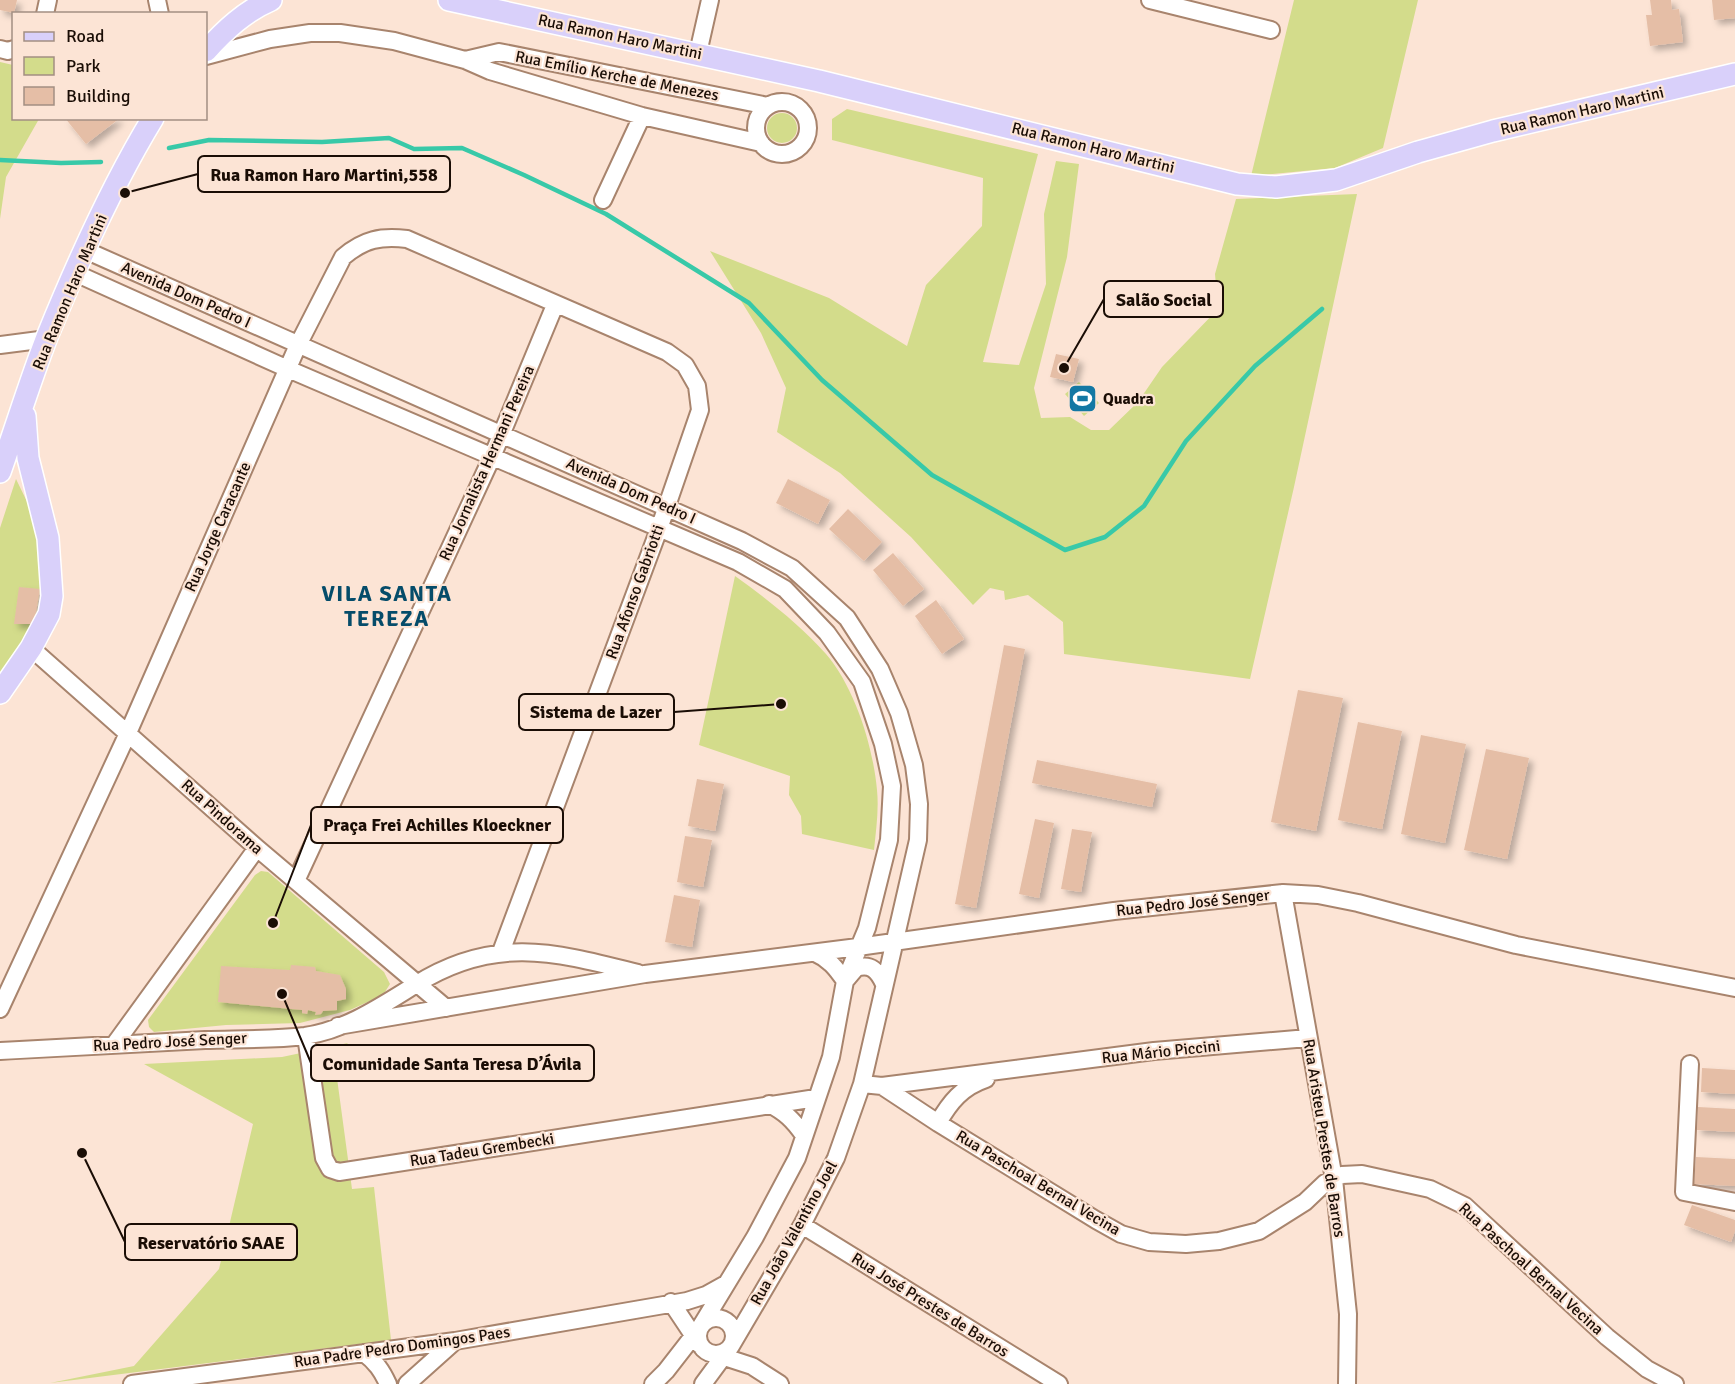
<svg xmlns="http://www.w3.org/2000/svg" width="1735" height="1384" viewBox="0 0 1735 1384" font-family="Signika,sans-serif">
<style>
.green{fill:#d3dc8b}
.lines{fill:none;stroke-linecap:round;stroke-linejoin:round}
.stream{stroke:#38c9a8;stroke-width:4.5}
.building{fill:#e5bea6;filter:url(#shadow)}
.minor-casing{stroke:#a8846d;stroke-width:20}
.major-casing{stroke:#fff;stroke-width:24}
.minor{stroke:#fff;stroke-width:16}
.major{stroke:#d9d0fa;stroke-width:21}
.labels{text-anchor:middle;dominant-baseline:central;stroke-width:4.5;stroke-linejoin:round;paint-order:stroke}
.street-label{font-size:16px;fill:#1a0d05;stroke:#fce4d5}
.poi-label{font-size:16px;font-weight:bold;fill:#1a0d05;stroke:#fce4d5;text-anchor:start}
.district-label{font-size:22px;font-weight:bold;letter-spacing:1.5px;fill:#054c6a;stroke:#fce4d5}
.leader{fill:none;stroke:#1a0d05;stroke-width:2}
.callout-dot{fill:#1a0d05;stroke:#fce4d5;stroke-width:2}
.callout{fill:#fce4d5;stroke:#1a0d05;stroke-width:2}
.callout-label{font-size:18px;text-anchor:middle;font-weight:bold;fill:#1a0d05}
</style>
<defs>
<filter id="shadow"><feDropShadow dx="4.5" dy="4.5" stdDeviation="3" flood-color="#0004"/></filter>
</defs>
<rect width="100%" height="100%" fill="#fce4d5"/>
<!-- green -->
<path class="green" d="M1294,0H1418L1383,148L1335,168L1251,176Z
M0,62L13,65L14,118L39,119L6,177L0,219Z
M847,109L1038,154L983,362L1019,365L1046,284L1044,214L1056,161L1079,164L1067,257L1034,388L1041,418L1070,417L1091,430H1109L1138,402L1162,367L1218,309L1215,274L1236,199L1357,194L1294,487L1250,679L1064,654L1063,622L1028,595L1005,600L1004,591L990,588L973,605L911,537L840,473L777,432L786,388L761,333L710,251L829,298L907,346L926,285L982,226L983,178L832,140V119Z
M767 128a15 15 0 1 1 30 0a15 15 0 1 1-30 0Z
M1079,382L1099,403L1084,416L1065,394Z
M16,479L34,516L41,555L40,589L34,624L0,675V528Z
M735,576C767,599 799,624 826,654C855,688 873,746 877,790C879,810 876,830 874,850L802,834L801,816L789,795L790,776L699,745Z
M261,871L268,872L384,972L390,984L383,995L350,1010L300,1023L226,1025L154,1032L149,1027L148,1020L255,875Z
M348,1043L334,1056L352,1189L374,1187L391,1340L50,1383L134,1366L219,1269L253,1124L144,1064L282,1057Z"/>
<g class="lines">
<!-- stream -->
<path class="stream" d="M169,148L209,140L322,142L389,138L414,149L462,148L524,175L606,214L749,303L822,380L932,475L1065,550L1105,537L1144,506L1186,441L1255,366L1322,309
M0,160L61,163L101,162"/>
</g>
<!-- building -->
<path class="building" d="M0,0H17L14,13L0,10Z
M1650,0H1671L1672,10L1679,9L1683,42L1650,46L1646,15H1652Z
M1712,0H1735V18L1714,20Z
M65,118H120L86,144Z
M1056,354L1079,359L1073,382L1050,377Z
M788,479L830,500L818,524L776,503Z
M848,509L882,542L864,561L829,529Z
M893,553L924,589L903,606L873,570Z
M19,587L40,589L34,624H14Z
M936,600L964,639L942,654L915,616Z
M1004,645L1025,649L976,908L955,904Z
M1298,690L1343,698L1316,831L1271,822Z
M1358,722L1402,731L1382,829L1338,820Z
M1421,735L1466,744L1445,843L1401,834Z
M1486,749L1529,758L1507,859L1464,850Z
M1037,760L1157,784L1152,807L1032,783Z
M697,779L724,784L715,831L688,826Z
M1035,819L1054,823L1039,898L1019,894Z
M1072,829L1092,832L1081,892L1061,889Z
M685,836L712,840L703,887L677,882Z
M674,895L700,900L692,947L665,942Z
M291,965L315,967L316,971L340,975L346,989V999L337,1001V1010L323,1011L321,1014L315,1015L316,1012L308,1010L307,1014L302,1013V1010L218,1002L221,966L290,970Z
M1702,1068L1735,1070V1094L1701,1092Z
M1698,1107L1735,1109V1132L1697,1130Z
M1696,1157L1735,1159V1186L1694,1184Z
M1692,1205L1735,1220V1231L1731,1242L1684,1225Z"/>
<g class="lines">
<defs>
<path id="minor" d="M157,0L160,14
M1150,0L1271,30
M45,14L48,0
M0,49L8,51L14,49
M698,53L710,0
M206,56L270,39L310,33H340L394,41L465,60L490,71L642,116L761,143
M465,60L499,52L768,106
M756 128a26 26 0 1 1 52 0a26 26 0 1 1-52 0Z
M603,200L642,116
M85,250L742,541L792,568L847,618L880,669L899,713L914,765L919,804L918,840L862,1084L836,1158L802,1225L731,1346L703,1384
M75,273L288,369L738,562L785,589L827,633L862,682L883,744L892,786L889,840L867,928L845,981L831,1057L797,1158L755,1237L701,1326L666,1371L653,1384
M0,345L47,339
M31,648L257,848L446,1008
M296,881L492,457L555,305
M1283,893L1334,1179L1348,1314L1347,1384
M815,953C829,959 836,968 845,981L856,968C871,963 878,971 884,984
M0,1009L128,733L298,345L343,257C364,239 381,236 407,239L667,352L685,365L697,386L700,410L659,529L501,952
M338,1026L645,974L858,947L1114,911L1283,893L1318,895L1358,903L1516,945L1735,988
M306,1036L324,1158L330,1169L339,1172L816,1098
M114,1045L257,848
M0,1051C68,1047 136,1044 205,1040C237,1039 272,1040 305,1036C346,1030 381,1006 415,985C494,935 555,952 638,973
M1690,1064L1684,1192L1735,1202
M862,1084L882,1086L938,1123L1096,1220L1121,1234L1149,1242L1186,1244L1219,1241L1259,1231L1305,1202L1325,1183L1342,1175L1362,1174L1430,1189L1465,1206L1607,1337L1647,1369L1675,1384
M882,1086L1154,1051L1308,1038
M769,1104C785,1112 793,1120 803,1134
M938,1123C950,1102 962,1087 986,1079
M802,1225L1059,1384
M671,1302L699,1344
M698 1336a18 18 0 1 1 36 0a18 18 0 1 1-36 0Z
M364,1353C376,1362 382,1371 388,1384
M715,1354L752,1366L780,1384
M132,1384L455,1341L687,1301L706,1295L724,1285
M407,1384L455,1341"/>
<path id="major" d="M449,0L819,81L1237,184L1276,187L1336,180L1418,152L1493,131L1735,74
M206,51C225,30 245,11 271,0
M0,472C16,427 30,381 47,337C77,263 111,187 153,118
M0,693L31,648L49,614L52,596L48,538L28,458L25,416"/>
</defs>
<!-- minor casing -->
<use href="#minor" class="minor-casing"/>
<!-- major casing -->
<use href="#major" class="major-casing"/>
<!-- minor -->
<use href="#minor" class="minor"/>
<!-- major -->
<use href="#major" class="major"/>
</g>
<!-- icons -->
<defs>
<symbol id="stadium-square" viewBox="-11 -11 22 22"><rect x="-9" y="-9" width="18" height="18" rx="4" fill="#1378a4" stroke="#fce4d5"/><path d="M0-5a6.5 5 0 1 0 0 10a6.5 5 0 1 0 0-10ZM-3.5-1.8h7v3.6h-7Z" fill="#fff"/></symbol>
</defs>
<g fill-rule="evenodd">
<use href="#stadium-square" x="1066" y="382" width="33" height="33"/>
</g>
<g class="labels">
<!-- street labels -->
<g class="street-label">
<text transform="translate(620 37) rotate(12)">Rua Ramon Haro Martini</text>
<text transform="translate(617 76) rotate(11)">Rua Emílio Kerche de Menezes</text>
<text transform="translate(1582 111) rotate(-13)">Rua Ramon Haro Martini</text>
<text transform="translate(1093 148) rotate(14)">Rua Ramon Haro Martini</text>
<text transform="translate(70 292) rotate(-67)">Rua Ramon Haro Martini</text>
<text transform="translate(186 295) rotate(24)">Avenida Dom Pedro I</text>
<text transform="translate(487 463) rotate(-66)">Rua Jornalista Hermani Pereira</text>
<text transform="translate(631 491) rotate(24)">Avenida Dom Pedro I</text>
<text transform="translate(218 527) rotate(-66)">Rua Jorge Caracante</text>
<text transform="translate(635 592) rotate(-70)">Rua Afonso Gabriotti</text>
<text transform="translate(222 817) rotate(42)">Rua Pindorama</text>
<text transform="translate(1193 903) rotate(-6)">Rua Pedro José Senger</text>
<text transform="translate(170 1042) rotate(-3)">Rua Pedro José Senger</text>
<text transform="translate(1161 1052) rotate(-6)">Rua Mário Piccini</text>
<text transform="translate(1324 1138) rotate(81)">Rua Aristeu Prestes de Barros</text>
<text transform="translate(482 1150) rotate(-9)">Rua Tadeu Grembecki</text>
<text transform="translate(1038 1183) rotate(31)">Rua Paschoal Bernal Vecina</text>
<text transform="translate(794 1233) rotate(-61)">Rua João Valentino Joel</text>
<text transform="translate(1531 1269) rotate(42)">Rua Paschoal Bernal Vecina</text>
<text transform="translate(930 1305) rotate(32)">Rua José Prestes de Barros</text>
<text transform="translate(402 1347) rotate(-8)">Rua Padre Pedro Domingos Paes</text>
</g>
<!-- poi labels -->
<g class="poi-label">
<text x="1103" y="399">Quadra</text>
</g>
<!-- district labels -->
<g class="district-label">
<text x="387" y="593">VILA SANTA<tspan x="387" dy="25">TEREZA</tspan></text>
</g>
</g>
<!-- callouts -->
<path class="leader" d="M125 193L198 174M1064 368L1104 299M781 704L674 712M273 923L311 825M282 994L311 1063M82 1153L125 1242"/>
<g class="callout-dot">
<circle cx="125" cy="193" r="6"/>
<circle cx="1064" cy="368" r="6"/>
<circle cx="781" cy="704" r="6"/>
<circle cx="273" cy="923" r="6"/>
<circle cx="282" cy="994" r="6"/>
<circle cx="82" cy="1153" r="6"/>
</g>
<g class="callout">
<rect x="198" y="156" width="252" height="36" rx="6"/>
<rect x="1104" y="281" width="119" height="36" rx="6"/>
<rect x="519" y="694" width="155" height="36" rx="6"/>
<rect x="311" y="807" width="252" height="36" rx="6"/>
<rect x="311" y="1045" width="283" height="36" rx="6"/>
<rect x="125" y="1224" width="172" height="36" rx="6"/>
</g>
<g class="callout-label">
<text x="324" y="181">Rua Ramon Haro Martini,558</text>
<text x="1164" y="306">Salão Social</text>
<text x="596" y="718">Sistema de Lazer</text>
<text x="437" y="831">Praça Frei Achilles Kloeckner</text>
<text x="452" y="1070">Comunidade Santa Teresa D’Ávila</text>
<text x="211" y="1249">Reservatório SAAE</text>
</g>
<!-- legend -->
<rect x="12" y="12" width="195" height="108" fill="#fce4d5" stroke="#a28e82" stroke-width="1.5"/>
<rect x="24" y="32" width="30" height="9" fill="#d9d0fa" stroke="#a28e82" stroke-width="1.5"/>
<text x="66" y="42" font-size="18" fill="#1a0d05">Road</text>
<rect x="24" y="57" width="30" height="18" fill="#d3dc8b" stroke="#a28e82" stroke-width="1.5"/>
<text x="66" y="72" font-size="18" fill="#1a0d05">Park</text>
<rect x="24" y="87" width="30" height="18" fill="#e5bea6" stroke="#a28e82" stroke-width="1.5"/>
<text x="66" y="102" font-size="18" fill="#1a0d05">Building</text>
</svg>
